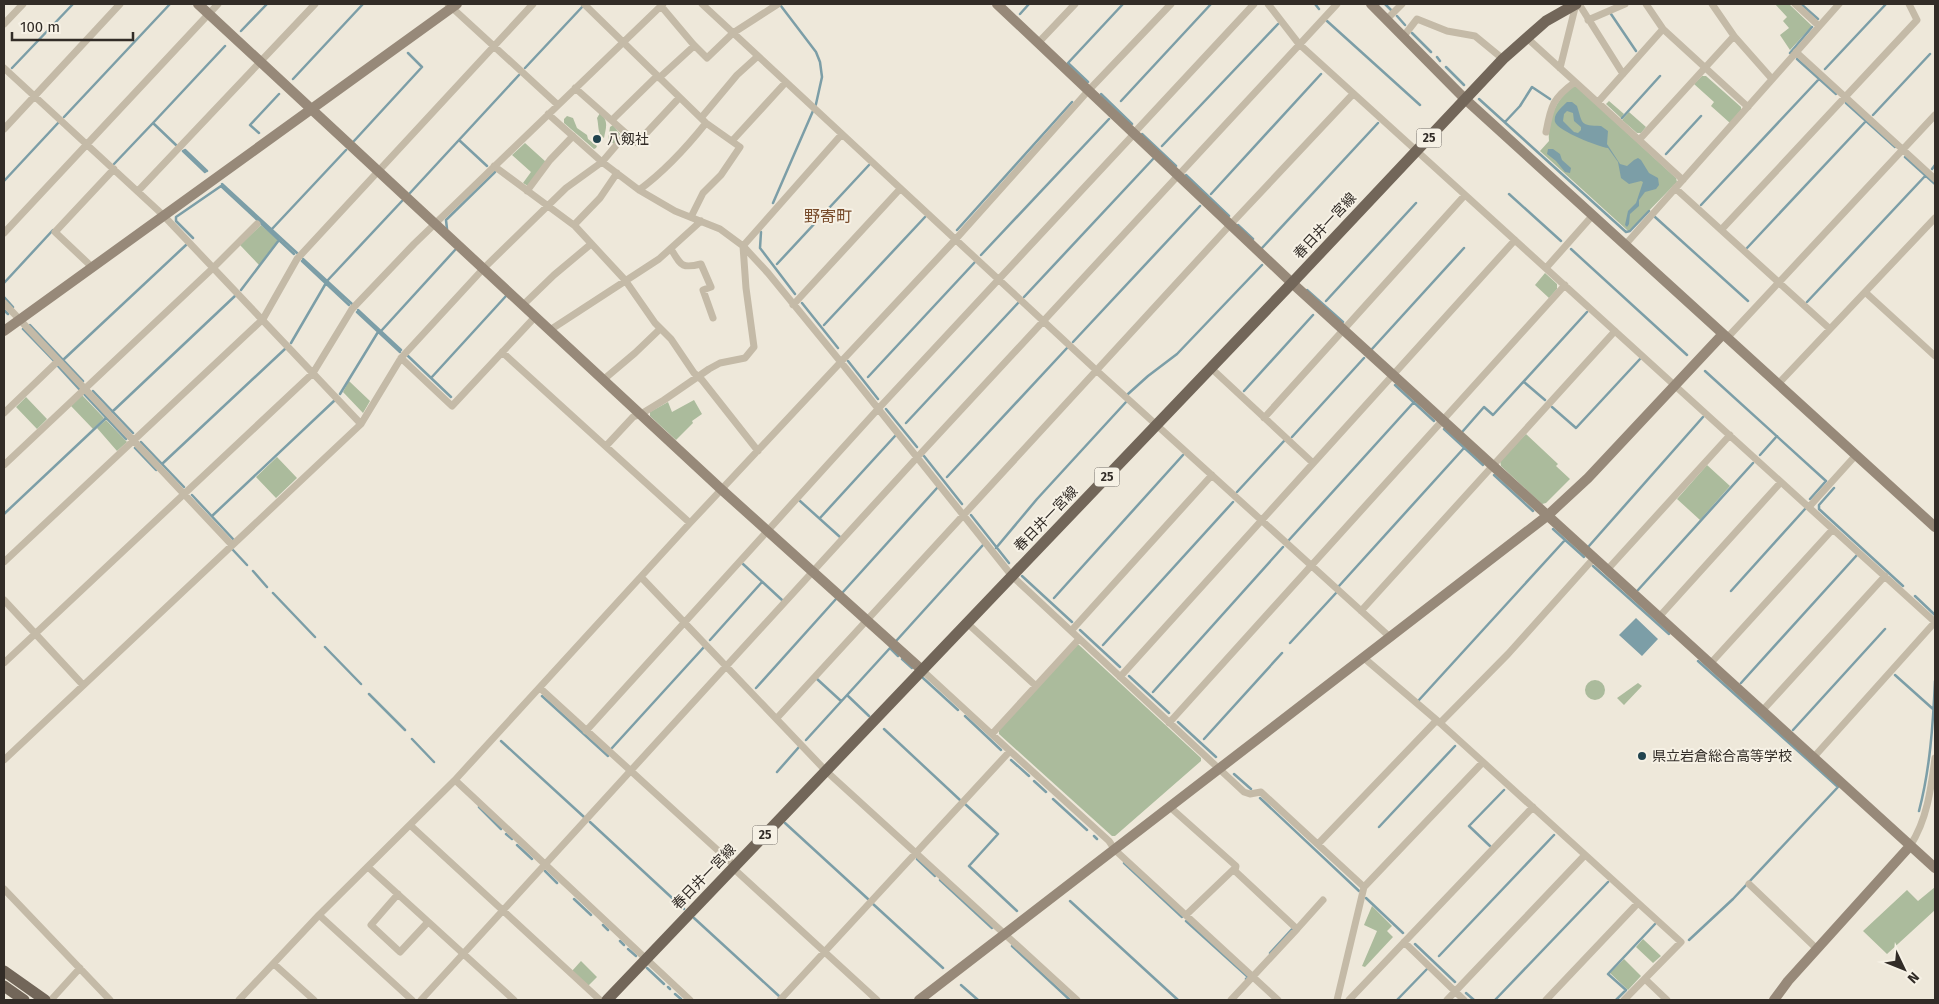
<svg xmlns="http://www.w3.org/2000/svg" width="1939" height="1004" viewBox="0 0 1939 1004" font-family="'Fira Sans','Noto Sans JP',sans-serif">
<style>
.green{fill:#abbb9c}
.water{fill:#7c9ea7;fill-rule:evenodd}
.lines{fill:none;stroke-linecap:round;stroke-linejoin:round}
.stream{stroke:#7c9ea7;stroke-width:2.5}
.street{stroke:#c4baa7;stroke-width:7}
.secondary{stroke:#978979;stroke-width:10}
.primary{stroke:#726659;stroke-width:11}
.poi-dot{fill:#21434e;stroke:#f6f1e5;stroke-width:2}
.labels{text-anchor:middle;dominant-baseline:central;stroke-width:4;stroke-linejoin:round;paint-order:stroke}
.shield{fill:#f6f1e5;stroke:#6d6760;stroke-width:1}
.shield-label{font-size:12px;font-weight:bold;fill:#322c27}
.poi-label{font-size:14px;fill:#322c27;stroke:#f6f1e5;text-anchor:start}
.street-label{font-size:14px;fill:#322c27;stroke:#f6f1e5}
.quarter-label{font-size:16px;fill:#774a29;stroke:#f6f1e5}
</style>
<rect width="100%" height="100%" fill="#eee8da"/>
<!-- green -->
<path class="green" d="M1775,4H1789L1812,26L1790,50L1780,35L1789,28L1783,21L1787,17Z
M1702,76H1706L1741,107V110L1730,123L1711,106L1714,102L1694,84Z
M1575,85L1676,178L1677,182L1630,230H1627L1540,151L1549,141C1547,119 1557,97 1575,85Z
M1609,101L1624,114L1621,118L1606,104Z
M1629,112L1646,127L1641,133H1637L1622,120Z
M600,113C609,121 606,127 604,138C597,134 599,125 597,118Z
M567,116L573,118L577,128L587,135L588,139L597,146L596,148L594,149L564,123V119Z
M613,125L621,135L614,144L608,140L610,127Z
M525,143L546,162L528,186L523,183L531,172L512,155Z
M261,225L278,240L259,265L240,245Z
M1545,273L1557,284V289L1549,298L1535,285Z
M349,381L370,401L363,413L343,392Z
M82,395L104,418L93,429L71,406Z
M26,397L47,419L37,429L16,407Z
M694,400L702,414L692,421L693,423L676,440L650,416V412L668,402L672,412Z
M106,420L127,442L117,451L97,428Z
M1526,434L1558,464L1556,466L1570,479L1546,503L1542,504L1501,466L1500,461Z
M277,457L297,478L276,498L256,477Z
M1707,465L1730,486L1700,520L1677,499Z
M1076,645H1079L1201,758V761L1115,836H1112L999,734V730Z
M1585 690a10 10 0 1 1 20 0a10 10 0 1 1-20 0Z
M1638,683L1642,686L1624,705L1617,698Z
M1935,887V910L1887,954L1863,931L1907,890L1918,901Z
M1372,906L1392,926L1387,931L1393,937L1365,967L1362,966L1377,931L1364,925Z
M1643,939L1661,956L1653,963L1636,947Z
M1624,959L1641,976L1628,990L1610,973Z
M581,961L597,977L588,986L572,971Z"/>
<!-- water -->
<path class="water" d="M1567,102H1572L1577,106C1583,125 1580,125 1601,126L1608,131L1607,144L1620,164L1627,166L1634,160L1638,158L1641,160L1649,173L1658,178L1659,185L1656,189L1645,192L1639,200V206L1630,214L1629,224L1627,227L1625,225L1628,211L1636,203L1643,182L1641,181L1629,184L1621,178L1618,162L1608,148C1599,147 1558,131 1555,122C1553,114 1562,107 1567,102ZM1567,111L1573,113L1574,121L1581,127V130L1578,133L1574,132L1563,121L1564,114Z
M1548,149H1553L1560,154L1562,160L1571,168L1570,173L1565,172L1556,161L1547,154Z
M1636,618L1658,639L1642,656L1619,635Z"/>
<g class="lines">
<!-- stream -->
<path class="stream" d="M1315,4L1319,9
M1385,4L1391,10
M1801,4L1818,19
M1020,14L1029,4
M1611,14L1636,51
M1397,16L1405,25
M1327,21L1420,105
M241,31L267,4
M1412,33L1431,52
M1790,53L1812,27
M1437,57L1440,61
M1797,59L1836,94
M1446,67L1464,85
M12,68L73,4
M525,68L583,6
M1825,69L1886,4
M293,79L363,4
M1088,82L1068,63L1123,4
M1101,94L1132,124
M1479,99L1626,232L1630,231L1649,211
M1121,101L1211,4
M1846,103L1895,147
M1873,115L1930,54
M64,117L170,4
M1622,118L1660,76
M1505,122L1520,106L1532,87L1550,99
M259,133L250,125L279,94
M1142,134L1176,166
M459,140L487,166
M354,141L422,67L408,53
M176,145L153,123L225,46
M1162,146L1278,24
M183,151L185,150L207,171
M183,151L205,172
M1666,154L1701,116
M1905,157L1935,184
M114,164L153,123
M1932,169L1935,165
M1186,175L1229,216
M4,181L58,123
M222,184L297,253
M410,193L519,75
M1211,194L1321,74
M1509,194L1561,241
M773,203L816,104L822,77L820,62L816,52L781,6
M1701,205L1819,79
M1655,217L1748,301
M1238,225L1253,239
M447,229L446,220L495,172
M271,230L346,150
M957,230L1072,102
M761,232L760,248L795,294
M193,238L176,221V217L221,186L294,254
M1262,248L1378,123
M1747,248L1866,121
M1571,249L1687,355
M981,255L1109,119
M303,259L352,304
M302,261L349,305
M777,264L869,165
M327,281L402,201
M4,283L53,230
M241,290L279,240
M1307,290L1343,322
M4,297L13,307
M1024,297L1153,159
M1326,301L1416,203
M1807,302L1926,175
M802,303L838,348
M4,310L8,314
M358,310L401,350
M357,312L400,352
M30,325L83,381
M824,325L925,217
M23,329L55,362
M382,330L455,250
M1073,342L1200,206
M291,343L326,283
M1372,349L1464,248
M408,356L451,397
M63,360L186,245
M848,361L878,399
M57,365L79,389
M1705,371L1826,481L1810,499
M868,377L975,262
M431,378L506,296
M1524,382L1545,400
M1395,385L1434,421
M93,391L133,433
M1244,391L1313,315
M84,394L126,439
M340,394L378,332
M1128,394L1148,376L1177,354L1262,265
M1552,407L1576,428L1640,359
M886,409L917,447
M112,412L236,295
M906,423L1018,303
M1444,429L1483,465
M1463,431L1484,407L1493,415L1587,312
M1292,437L1364,358
M141,442L184,487
M135,448L156,470
M1760,455L1777,436
M924,456L962,504
M162,464L286,348
M1494,475L1533,511
M947,477L1067,348
M1834,488L1819,505V509L1903,586
M1237,492L1284,441
M192,495L233,539
M800,501L840,537
M4,514L106,418
M971,515L1009,563
M212,516L335,400
M820,518L895,436
M1553,529L1584,557
M1289,540L1414,402
M1589,546L1703,417
M996,548L1037,499L1126,402
M233,550L247,565
M743,564L782,600
M1593,566L1669,634
M253,571L267,587
M1022,576L1072,622
M1339,586L1464,448
M1638,590L1753,463
M1731,591L1805,509
M843,592L937,488
M273,593L315,637
M1915,596L1935,615
M1054,598L1183,455
M1080,630L1120,667
M710,640L762,582
M897,640L983,545
M1290,643L1336,593
M1103,645L1233,502
M325,647L361,684
M902,659L912,668
M1895,675L1933,709
M1129,676L1169,713
M923,678L958,710
M817,679L841,701
M1741,683L1857,555
M756,688L836,599
M1153,692L1283,547
M369,694L405,730
M847,695L869,716
M542,696L608,756
M1419,700L1565,540
M965,716L1001,750
M1178,722L1216,757
M884,729L960,800
M1793,730L1885,629
M412,739L434,762
M1204,739L1282,653
M806,740L890,648L898,656
M501,741L584,817
M612,748L704,647
M1011,760L1029,776
M777,772L799,747
M1234,774L1251,789
M1034,781L1046,792
M1260,798L1359,891
M1053,799L1087,830
M965,804L998,834L969,866L1017,911
M479,807L501,829
M1919,811C1930,769 1933,725 1935,681
M590,822L684,909
M785,823L868,899
M1379,827L1455,746
M506,834L512,839
M1094,836L1097,839
M517,845L532,859
M1490,846L1469,826L1504,790
M917,859L935,876
M1124,863L1182,917
M545,871L557,883
M940,880L992,928
M1366,898L1403,933
M574,899L591,915
M1070,901L1178,1000
M873,904L943,968
M694,918L779,996
M1186,921L1248,977L1246,979
M603,925L608,930
M1689,940L1733,899L1838,787L1698,661
M620,941L624,945
M1415,944L1455,982
M1012,946L1070,1000
M628,949L636,956
M1270,953L1293,928
M1439,956L1554,835
M647,968L664,984
M961,985L978,1000
M668,987L670,989
M1466,993L1474,1000
M675,994L681,999
M1397,1000L1427,969
M1495,1000L1608,882
M1616,1000L1626,990L1608,974L1655,924"/>
<!-- street -->
<path class="street" d="M448,4L558,105
M584,4L706,123L740,147L721,175L703,193L691,217
M702,4L1096,370L1391,638
M1268,4L1299,44L1935,622
M1579,4L1623,74
M1646,4L1663,29L1748,107
M1795,4L1819,26
M661,6L693,44L707,58L733,33L778,4
M1386,20L1402,4
M1588,20L1625,4
M4,24L23,4
M1734,36L1772,79
M1403,37L1417,19L1447,31L1475,36L1503,59
M1526,37L1683,180
M1038,43L1075,4
M1796,52L1935,179
M4,68L163,215L361,424
M1560,68L1576,4
M659,78L694,46
M575,88L637,143L679,98
M1598,102L1663,29
M548,114L602,162L639,190L675,211L720,229L743,246L768,273L840,361L1012,576L1244,792L1250,794L1261,792L1364,887
M701,118L737,75L758,56
M612,120L657,76
M4,129L120,4
M1546,132C1551,105 1553,98 1575,82
M1133,134L1254,4
M1639,140L1734,36L1712,4
M732,141L786,82
M494,166L575,226L625,280L655,323L671,339L694,373L702,380L758,451
M1675,188L1830,329
M639,190C665,171 686,148 706,123
M138,191L315,4
M527,191L550,160L573,136
M574,225L600,198L617,173
M1721,230L1917,20L1909,4
M4,233L218,4
M1625,245L1839,4
M671,249C681,265 681,269 701,264L711,287L703,290L713,318
M92,267L55,232L114,169
M1546,268L1593,215
M1865,292L1935,356
M4,303L232,545
M523,305L554,275L591,244
M793,305L900,189
M550,330L659,259L701,221
M1727,338L1935,115
M502,352L690,523
M401,358L452,406L535,317
M1211,368L1313,463
M603,380L635,353L660,329
M1778,384L1935,218
M4,413L58,361
M1264,418L1465,195
M606,446L633,417L641,414L664,400L709,369L720,363L745,358L754,347L746,288L743,246L842,134
M4,465L213,268L257,224
M1809,507L1856,455
M4,562L263,319L297,259L533,4
M1607,570L1730,435
M641,577L826,771L1077,1000
M4,600L83,685
M1361,611L1615,331
M1659,617L1781,482
M967,623L1036,686
M1071,631L1212,475
M1364,658L1440,723L1681,942L1624,1000
M4,663L313,373L352,309L414,244L663,4
M1710,664L1833,529
M1120,677L1515,240
M540,688L735,866
M1762,711L1885,576
M777,718L1230,225L1353,94
M1169,723L1565,285
M1440,723L1508,654L1594,558
M586,731L878,409L1134,134
M992,734L1079,639
M1010,751L1109,841L1115,850L1278,1000
M1813,758L1935,622
M4,760L361,424L401,358L483,269L566,188L602,162L626,134
M455,780L690,523L955,240L1088,91L1171,4
M1171,808L1236,866L1235,871L1297,929L1231,1000
M410,825L600,1000
M1318,844L1436,721
M1910,846C1927,820 1931,789 1935,758
M368,867L514,1000
M733,868L877,1000
M1749,884L1817,949
M4,889L110,1000
M398,894L371,925L400,952L428,922
M319,915L412,1000
M1186,915L1235,868
M1297,929L1323,900
M1404,942L1464,1000
M274,964L314,1000
M1645,979L1667,1000
M51,1000L80,968
M239,1000L319,915L455,780L690,1000
M421,1000L923,451L1337,4
M780,1000L1010,751L922,670
M1337,1000L1364,887L1483,762
M1349,1000L1533,807
M1447,1000L1585,855
M1546,1000L1638,903"/>
<!-- secondary -->
<path class="secondary" d="M198,4L722,490L922,670
M997,4L1292,283L1935,868
M1371,4L1465,99L1935,527
M4,331L457,4
M919,1000L1547,516L1588,478L1723,334
M1774,1000L1788,981L1910,846"/>
<!-- primary -->
<path class="primary" d="M4,971L45,1000
M4,986L24,1000
M607,1000L1292,283L1503,59L1546,21L1576,4"/>
</g>
<!-- markers -->
<g class="poi-dot">
<circle cx="597" cy="139" r="5"/>
<circle cx="1642" cy="756" r="5"/>
</g>
<g class="labels">
<!-- shield labels -->
<g class="shield">
<rect x="1416.5" y="128.5" width="25" height="19" rx="4"/>
<rect x="1094.5" y="467.5" width="25" height="19" rx="4"/>
<rect x="752.5" y="825.5" width="25" height="19" rx="4"/>
</g>
<g class="shield-label">
<text x="1429" y="138">25</text>
<text x="1107" y="477">25</text>
<text x="765" y="835">25</text>
</g>
<!-- poi labels -->
<g class="poi-label">
<text x="607" y="139">八剱社</text>
<text x="1652" y="756">県立岩倉総合高等学校</text>
</g>
<!-- street labels -->
<g class="street-label">
<text transform="translate(1325 226) rotate(-47)">春日井一宮線</text>
<text transform="translate(1046 519) rotate(-46)">春日井一宮線</text>
<text transform="translate(704 877) rotate(-46)">春日井一宮線</text>
</g>
<!-- quarter labels -->
<g class="quarter-label">
<text x="828" y="216">野寄町</text>
</g>
</g>
<!-- border -->
<rect width="1939" height="1004" fill="none" stroke="#322c27" stroke-width="10"/>
<!-- north arrow -->
<g transform="translate(1904 969) rotate(133)" stroke="#f6f1e5" stroke-width="4" paint-order="stroke">
<path d="M0-4L9 19L0 12L-9 19Z" fill="#322c27"/>
<text y="-8" font-size="14" font-weight="bold" text-anchor="middle" fill="#322c27">N</text>
</g>
<!-- scale -->
<path d="M12 32v8h121v-8" fill="none" stroke="#322c27" stroke-width="2.5"/>
<text x="20" y="32" font-size="15" fill="#322c27" stroke="#f6f1e5" stroke-width="4" paint-order="stroke">100 m</text>
</svg>
